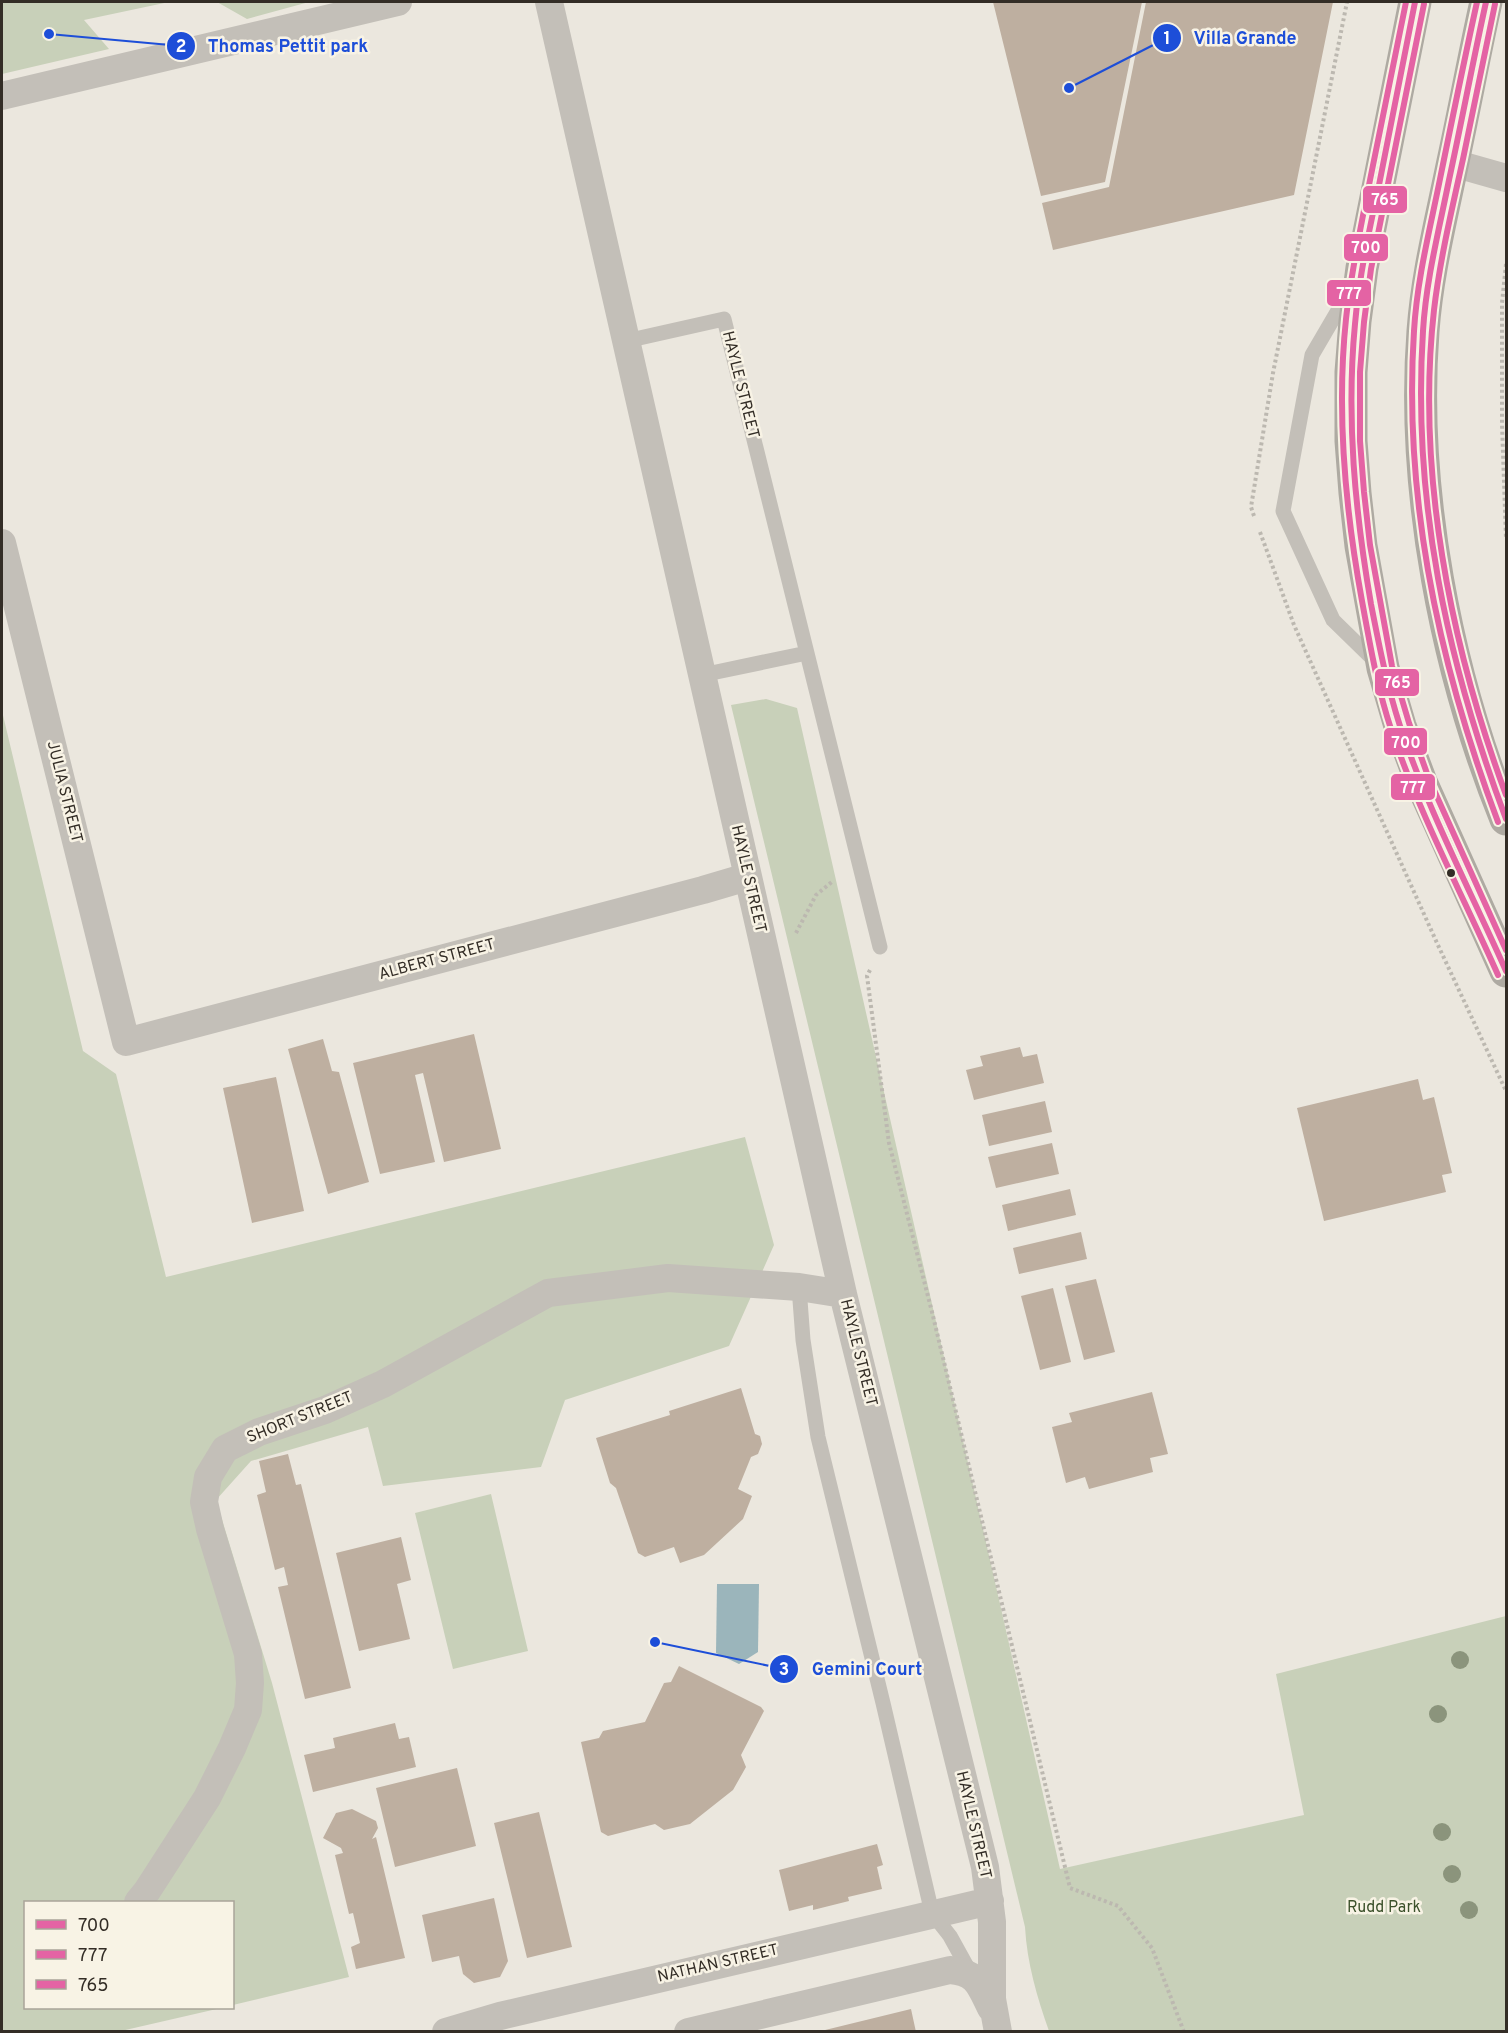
<svg xmlns="http://www.w3.org/2000/svg" width="1508" height="2033" viewBox="0 0 1508 2033" font-family="Overpass,sans-serif">
<style>
.green{fill:#c8d0b9}
.water{fill:#9bb5bb}
.building{fill:#beafa0}
.lines{fill:none;stroke-linecap:round;stroke-linejoin:round}
.path{stroke:#bcb8b0;stroke-width:4;stroke-dasharray:3 3;stroke-linecap:butt}
.service{stroke:#c3bfb8;stroke-width:15}
.minor{stroke:#c3bfb8;stroke-width:28}
.trunk{stroke:#aeaaa2;stroke-width:33}
.bus-1-casing{stroke:#f8f3e5;stroke-width:10}
.bus-2-casing{stroke:#f8f3e5;stroke-width:10}
.bus-3-casing{stroke:#f8f3e5;stroke-width:10}
.bus-1{stroke:#e463a4;stroke-width:6}
.bus-2{stroke:#e463a4;stroke-width:6}
.bus-3{stroke:#e463a4;stroke-width:6}
.tree{fill:#8b947c}
.bus-dot{fill:#332d26;stroke:#f8f3e5;stroke-width:2}
.labels{text-anchor:middle;dominant-baseline:central;stroke-width:5;stroke-linejoin:round;paint-order:stroke}
.street-label{font-size:16px;fill:#332d26;stroke:#f8f3e5}
.park-label{font-size:16px;fill:#3c512b;stroke:#f8f3e5}
.leader{fill:none;stroke:#1d4ed8;stroke-width:2}
.callout-dot{fill:#1d4ed8;stroke:#f8f3e5;stroke-width:2}
.mark-label{font-size:18px;text-anchor:middle;font-weight:bold;fill:#fff}
.callout-label{font-size:18px;text-anchor:middle;font-weight:bold;fill:#1d4ed8;stroke:#f8f3e5;stroke-width:5;stroke-linejoin:round;paint-order:stroke}
.line-badge{stroke:#f8f3e5;stroke-width:2}
.badge-label{font-size:16px;text-anchor:middle;font-weight:bold;fill:#fff}
</style>
<rect width="100%" height="100%" fill="#ebe7de"/>
<!-- green -->
<path class="green" d="M2,2H169L84,20L109,49L2,74Z
M217,2H309L247,19Z
M766,699L797,708L1060,1869L1304,1815L1276,1674L1506,1616V2031H1049C1037,1997 1027,1963 1025,1927L731,705Z
M2,711L83,1051L116,1074L166,1277L745,1137L774,1245L729,1346L565,1400L541,1467L383,1486L368,1427L251,1461L216,1500L272,1683L349,1977L233,2005L232,1902H26V2008H221L121,2031H2Z
M491,1494L528,1651L453,1669L415,1513Z"/>
<!-- water -->
<path class="water" d="M717,1584H759L758,1652L739,1664L716,1653Z"/>
<!-- building -->
<path class="building" d="M993,2H1142L1105,182L1041,196Z
M1146,2H1333L1294,195L1053,250L1042,203L1109,187Z
M474,1034L501,1149L444,1162L423,1073L415,1075L435,1162L380,1174L353,1063Z
M323,1039L332,1071L339,1072L369,1182L328,1194L288,1049Z
M1020,1047L1023,1057L1037,1054L1044,1083L974,1100L966,1070L983,1066L980,1056Z
M276,1077L304,1211L252,1223L223,1088Z
M1418,1079L1423,1100L1434,1097L1452,1173L1442,1175L1446,1192L1324,1221L1297,1108Z
M1045,1101L1052,1132L989,1146L982,1115Z
M1052,1143L1059,1174L996,1188L988,1157Z
M1070,1189L1076,1215L1008,1231L1002,1205Z
M1081,1232L1087,1259L1019,1274L1013,1248Z
M1096,1279L1115,1352L1084,1360L1065,1286Z
M1053,1288L1071,1362L1040,1370L1021,1296Z
M741,1388L755,1434L760,1436L762,1444L758,1454L751,1457L738,1489L752,1496L743,1519L704,1555L680,1563L674,1547L645,1557L638,1553L616,1488L610,1483L596,1438L670,1415L669,1411Z
M1152,1392L1168,1454L1150,1458L1153,1472L1089,1489L1085,1477L1066,1483L1052,1427L1072,1422L1069,1413Z
M288,1454L296,1485L301,1484L351,1688L305,1699L278,1587L288,1585L284,1567L275,1570L257,1495L266,1492L259,1461Z
M401,1537L411,1580L397,1584L410,1639L359,1651L336,1553Z
M679,1666L761,1707L764,1711L741,1755L746,1767L733,1790L690,1824L664,1830L655,1824L608,1836L601,1832L581,1742L599,1738L603,1731L645,1722L664,1683L671,1682Z
M395,1723L399,1739L409,1737L416,1767L313,1792L304,1755L335,1748L333,1738Z
M457,1768L476,1846L395,1867L376,1788Z
M352,1809L376,1821L378,1828L372,1839L376,1837L405,1958L356,1969L351,1947L360,1943L353,1913L349,1914L335,1855L343,1853L341,1848L323,1838L336,1813Z
M539,1812L572,1947L527,1958L494,1823Z
M877,1844L883,1865L877,1867L882,1889L848,1897L849,1901L813,1910V1905L789,1911L779,1870Z
M494,1898L508,1961L500,1977L474,1983L463,1974L459,1956L432,1962L422,1915Z
M911,2009L916,2032H821V2031Z"/>
<g class="lines">
<!-- path -->
<path class="path" d="M1506,264L1502,303V424L1506,539
M1254,516L1251,507L1273,373L1347,2
M1260,532L1294,625L1437,943L1506,1091
M796,933L816,895L833,881
M870,970L867,976L889,1143L933,1316L1070,1888L1118,1906L1152,1948L1184,2032"/>
<!-- service -->
<path class="service" d="M1350,290L1312,355L1283,511L1333,620L1376,662
M626,341L724,319L880,947
M702,675L807,653
M799,1287L803,1340L818,1437L883,1703L932,1913L950,1936L971,1974"/>
<!-- minor -->
<path class="minor" d="M549,2L843,1294L985,1867L992,1922V1999L998,2032
M2,96L398,2
M1453,163L1506,178
M2,543L126,1042L703,890L747,877
M138,1902L147,1891L207,1798L232,1748L248,1710L250,1683L248,1654L210,1529L204,1502L208,1477L225,1449L259,1432L325,1410L383,1384L548,1293L668,1278L799,1287L843,1294
M446,2032L500,2016L990,1901
M688,2032L950,1970C977,1972 980,1986 991,2008"/>
<!-- trunk -->
<path class="trunk" d="M1415,2L1362,268L1355,321L1351,372V441L1355,493L1361,546L1383,668L1400,726L1421,782L1506,971
M1486,2C1474,56 1464,111 1452,166C1441,220 1427,275 1423,331C1411,490 1446,671 1506,819"/>
<defs>
<path id="bus-1" d="M1415,2C1403,63 1391,124 1379,185C1369,231 1359,277 1355,324C1346,418 1355,511 1371,604C1379,645 1387,686 1400,726C1428,810 1470,890 1506,971
M1486,2C1473,61 1462,120 1449,180C1439,230 1426,280 1423,331C1412,500 1447,662 1506,819"/>
<path id="bus-2" d="M1406,2C1394,61 1382,120 1370,180C1361,226 1351,272 1346,319C1336,414 1345,508 1362,601C1370,644 1377,687 1391,729C1419,813 1462,894 1498,975
M1477,2C1464,61 1452,120 1440,179C1430,229 1417,279 1414,331C1403,500 1439,665 1498,822"/>
<path id="bus-3" d="M1424,4L1371,269L1364,322L1360,372V441L1364,492L1370,545L1392,666L1409,723L1429,779L1506,950
M1495,4C1484,56 1474,107 1463,159C1452,209 1440,259 1434,310C1416,471 1450,644 1506,795"/>
</defs>
<!-- bus-1 casing -->
<use href="#bus-1" class="bus-1-casing"/>
<!-- bus-2 casing -->
<use href="#bus-2" class="bus-2-casing"/>
<!-- bus-3 casing -->
<use href="#bus-3" class="bus-3-casing"/>
<!-- bus-1 -->
<use href="#bus-1" class="bus-1"/>
<!-- bus-2 -->
<use href="#bus-2" class="bus-2"/>
<!-- bus-3 -->
<use href="#bus-3" class="bus-3"/>
</g>
<!-- trees -->
<g class="tree">
<circle cx="1460" cy="1660" r="9"/>
<circle cx="1438" cy="1714" r="9"/>
<circle cx="1442" cy="1832" r="9"/>
<circle cx="1452" cy="1874" r="9"/>
<circle cx="1469" cy="1910" r="9"/>
</g>
<!-- markers -->
<circle class="bus-dot" cx="1451" cy="873" r="5"/>
<g class="labels">
<!-- street labels -->
<g class="street-label">
<text transform="translate(740 385) rotate(76)">HAYLE STREET</text>
<text transform="translate(64 792) rotate(76)">JULIA STREET</text>
<text transform="translate(748 879) rotate(77)">HAYLE STREET</text>
<text transform="translate(437 960) rotate(-15)">ALBERT STREET</text>
<text transform="translate(858 1353) rotate(76)">HAYLE STREET</text>
<text transform="translate(300 1418) rotate(-22)">SHORT STREET</text>
<text transform="translate(973 1825) rotate(77)">HAYLE STREET</text>
<text transform="translate(718 1964) rotate(-13)">NATHAN STREET</text>
</g>
<!-- park labels -->
<g class="park-label">
<text x="1384" y="1908">Rudd Park</text>
</g>
</g>
<!-- callouts -->
<path class="leader" d="M1069 88L1167 38M49 34L181 46M655 1642L784 1669"/>
<g class="callout-dot">
<circle cx="1069" cy="88" r="6"/>
<circle cx="49" cy="34" r="6"/>
<circle cx="655" cy="1642" r="6"/>
<circle cx="1167" cy="38" r="15"/>
<circle cx="181" cy="46" r="15"/>
<circle cx="784" cy="1669" r="15"/>
</g>
<g class="mark-label">
<text x="1167" y="44">1</text>
<text x="181" y="52">2</text>
<text x="784" y="1675">3</text>
</g>
<g class="callout-label">
<text x="1245" y="44">Villa Grande</text>
<text x="288" y="52">Thomas Pettit park</text>
<text x="867" y="1675">Gemini Court</text>
</g>
<g class="line-badge">
<rect x="1362" y="185" width="46" height="29" rx="6" fill="#e463a4"/>
<rect x="1343" y="233" width="46" height="29" rx="6" fill="#e463a4"/>
<rect x="1326" y="279" width="46" height="28" rx="6" fill="#e463a4"/>
<rect x="1374" y="668" width="46" height="29" rx="6" fill="#e463a4"/>
<rect x="1383" y="727" width="45" height="29" rx="6" fill="#e463a4"/>
<rect x="1390" y="773" width="46" height="28" rx="6" fill="#e463a4"/>
</g>
<g class="badge-label">
<text x="1385" y="205">765</text>
<text x="1366" y="253">700</text>
<text x="1349" y="299">777</text>
<text x="1397" y="688">765</text>
<text x="1406" y="748">700</text>
<text x="1413" y="793">777</text>
</g>
<!-- border -->
<rect width="1508" height="2033" fill="none" stroke="#332d26" stroke-width="6"/>
<!-- legend -->
<rect x="24" y="1901" width="210" height="108" fill="#f8f3e5" stroke="#a9a499" stroke-width="1.5"/>
<rect x="36" y="1920" width="30" height="9" fill="#e463a4" stroke="#a9a499" stroke-width="1.5"/>
<text x="78" y="1931" font-size="18" fill="#332d26">700</text>
<rect x="36" y="1950" width="30" height="9" fill="#e463a4" stroke="#a9a499" stroke-width="1.5"/>
<text x="78" y="1961" font-size="18" fill="#332d26">777</text>
<rect x="36" y="1980" width="30" height="9" fill="#e463a4" stroke="#a9a499" stroke-width="1.5"/>
<text x="78" y="1991" font-size="18" fill="#332d26">765</text>
</svg>
